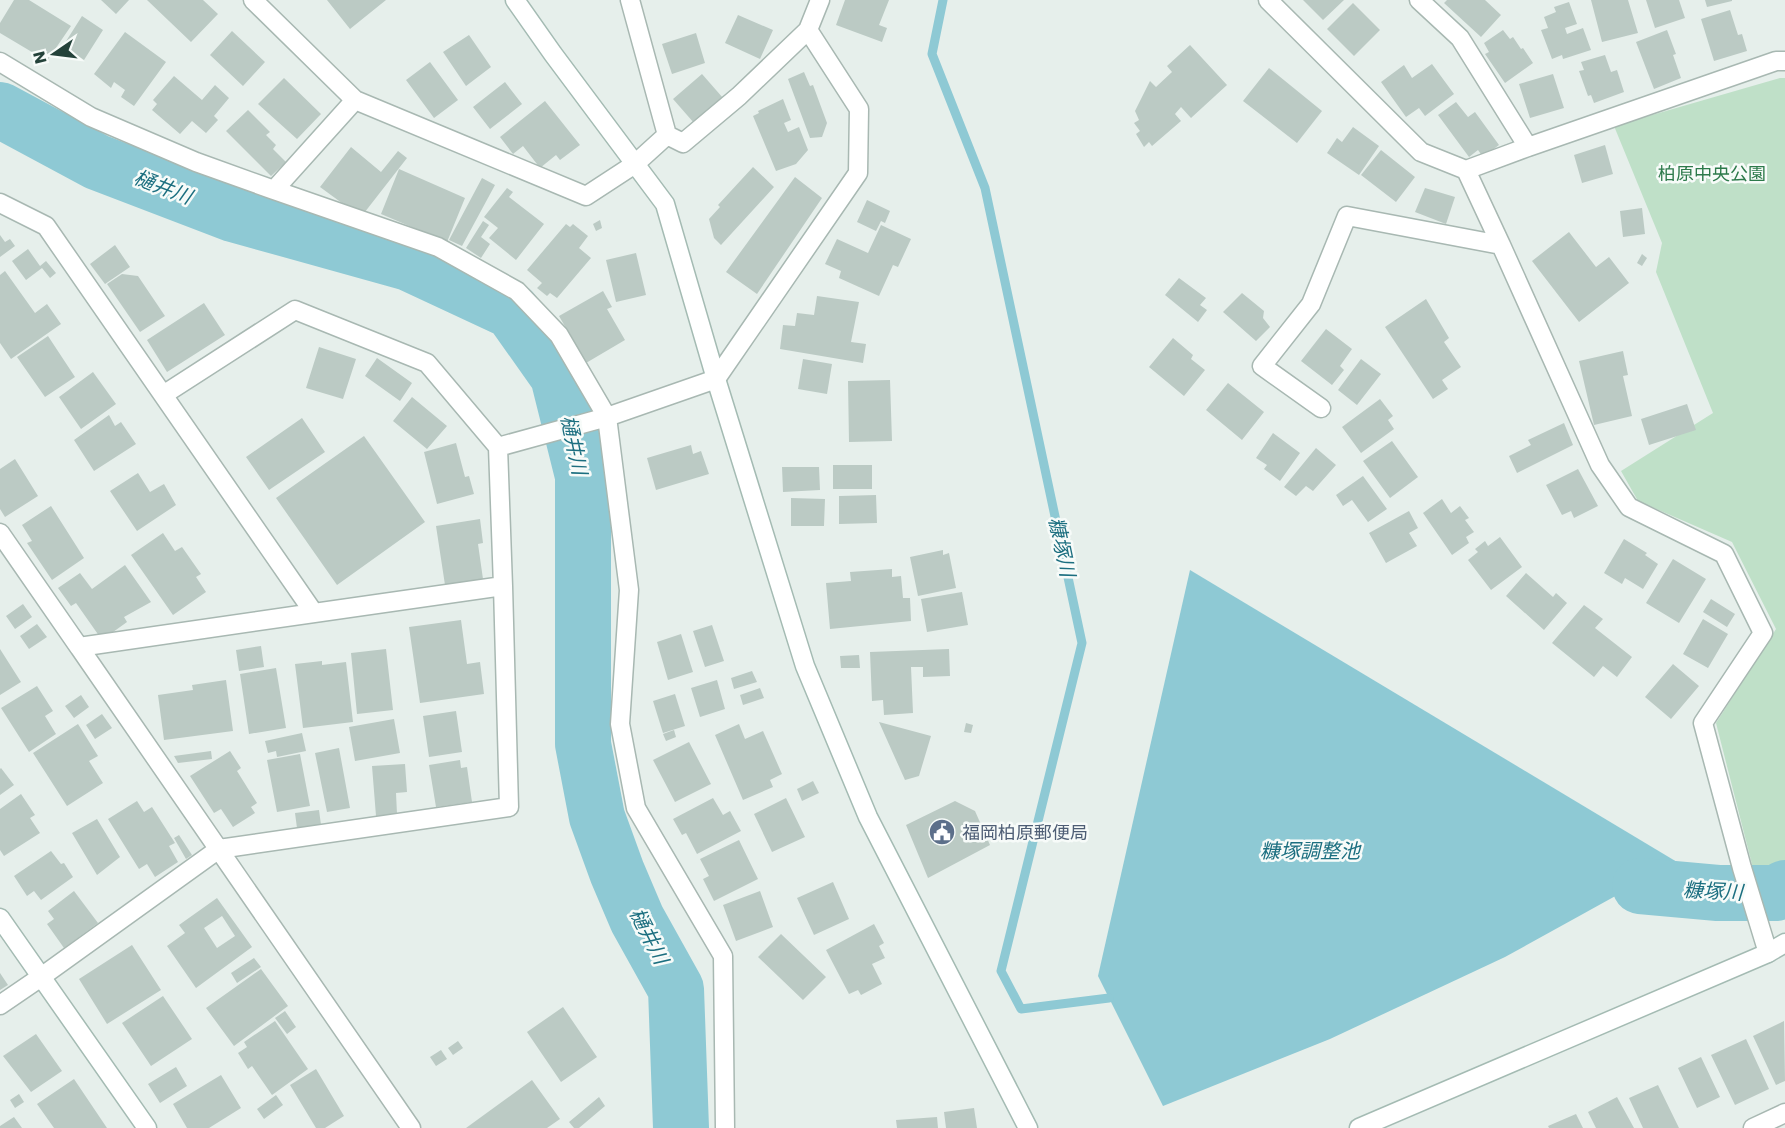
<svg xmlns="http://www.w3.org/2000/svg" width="1785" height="1128" viewBox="0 0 1785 1128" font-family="Poppins,'Noto Sans JP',sans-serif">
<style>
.green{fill:#bfe0c8}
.water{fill:#8ec9d4}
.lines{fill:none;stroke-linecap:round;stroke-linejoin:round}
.stream{stroke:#8ec9d4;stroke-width:9}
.river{stroke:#8ec9d4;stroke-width:56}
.building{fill:#bbcac4;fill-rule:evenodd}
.street-casing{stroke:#a8b8b2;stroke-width:21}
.secondary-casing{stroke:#a4bbb3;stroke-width:21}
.street{stroke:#fff;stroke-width:18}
.secondary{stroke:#fff;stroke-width:18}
.labels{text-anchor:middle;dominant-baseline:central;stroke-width:5;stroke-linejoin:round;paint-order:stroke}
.park-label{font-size:18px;fill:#2d7a4b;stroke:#f7fbf9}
.service-label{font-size:18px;fill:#4e5e75;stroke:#f7fbf9;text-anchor:start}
.water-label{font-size:20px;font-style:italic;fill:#1c6f80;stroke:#f7fbf9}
</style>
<rect width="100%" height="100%" fill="#e6efeb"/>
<!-- green -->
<path class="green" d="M1780,78H1785V877L1775,884L1756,880L1716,723L1776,629L1732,542L1638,501L1621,471L1713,413L1656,272L1662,243L1614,126Z"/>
<!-- water -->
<path class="water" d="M1190,570L1677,862L1505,957L1330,1039L1163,1106L1098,976Z"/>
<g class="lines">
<!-- stream -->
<path class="stream" d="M943,0L932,54L985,188L1082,643L1001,971L1021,1009L1109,998"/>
<!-- river -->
<path class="river" d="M0,110L97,162L233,214L409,263L512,311L558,376L583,476V744L597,817L617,872L637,919L676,989L681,1128
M1640,886L1718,893H1776L1785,888"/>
</g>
<!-- building -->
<path class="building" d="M14,0H29L71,26L47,61L0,33V23Z
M101,0H129L116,14Z
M147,0H203L218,14L191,42Z
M327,0H386L350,29Z
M845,0H889L879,25L887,28L882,42L836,25Z
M1303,0H1344L1323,20Z
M1447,0H1485L1501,15L1481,37L1444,3Z
M1591,0H1628L1638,33L1602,42Z
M1646,0H1679L1685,18L1655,28Z
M1705,0H1732V1L1707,7Z
M1569,2L1577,24L1565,28L1567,34L1583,28L1591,50L1563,59L1562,55L1552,59L1541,30L1548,28L1544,17L1556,12L1554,7Z
M1353,3L1380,30L1354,56L1327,29Z
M1730,10L1738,35L1742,34L1747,51L1714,61L1701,19Z
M738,15L773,30L760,59L725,43Z
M82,16L103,30L84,60L63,46Z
M1503,30L1510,39L1513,37L1521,49L1523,48L1533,63L1505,83L1485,54L1489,52L1484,43Z
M1667,30L1676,54L1673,55L1681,78L1654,89L1636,42Z
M232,31L265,62L243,86L210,55Z
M125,32L166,62L134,106L121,97L125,90L114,82L111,88L94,74Z
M696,33L705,63L672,74L662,44Z
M469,35L491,67L466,86L443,52Z
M1190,45L1227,85L1191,118L1181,107L1175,114L1181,121L1152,146L1149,142L1144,147L1136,134L1140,131L1134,123L1139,120L1135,111L1150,81L1156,87L1172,72L1167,66Z
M1605,55L1611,72L1617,70L1624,92L1594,103L1591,95L1588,96L1579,71L1584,70L1581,62Z
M430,62L458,100L434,118L406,80Z
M1432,64L1454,94L1425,116L1419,108L1406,117L1381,82L1404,65L1412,78Z
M1269,68L1322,111L1297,143L1243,101Z
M804,72L810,86L813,85L827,123L822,137L810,138L788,79Z
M702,74L723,98L694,123L673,99Z
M1553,74L1564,108L1530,118L1519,84Z
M174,76L202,100L215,85L229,98L214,116L218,120L206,133L192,121L180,134L152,110L157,104L153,100Z
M284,78L321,114L297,139L258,104Z
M505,82L522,104L490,129L473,107Z
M783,99L791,120L784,123L788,132L799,127L808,150L796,164L776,171L753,116L759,113L758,111Z
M545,101L580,145L560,160L556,155L540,168L523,146L513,154L500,137Z
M1456,102L1468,117L1475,112L1499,145L1483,157L1478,150L1469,157L1438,115Z
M248,110L270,132L266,135L276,145L273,149L286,162L271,176L226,131Z
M1353,127L1379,146L1359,175L1327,153L1337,138L1342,142Z
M1605,145L1613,174L1582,183L1574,155Z
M351,147L381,172L398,151L407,158L361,217L320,187Z
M1381,150L1415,177L1396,202L1361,175Z
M753,167L774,187L721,245L714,238L709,219L720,207L718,205Z
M399,169L465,198L447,242L381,214Z
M795,177L822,198L757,294L726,272Z
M482,178L495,185L462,246L449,240Z
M507,188L513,192L509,197L544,224L516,260L489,238L498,228L484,217Z
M1425,188L1455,197L1446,224L1415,212Z
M867,200L890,211L885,223L881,221L876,231L857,222Z
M1642,208L1645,234L1623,237L1620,211Z
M600,220L602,228L596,231L593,224Z
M483,221L489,225L481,237L490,244L481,258L466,248Z
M566,224L570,227L573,224L588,236L579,248L591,258L557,298L550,293L547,296L537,288L542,283L527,270Z
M881,225L911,239L898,267L893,265L879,296L839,278L841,271L825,264L837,239L868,253Z
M1569,232L1596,267L1609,257L1629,283L1579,322L1532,261Z
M0,235L5,242L10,239L15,246L0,257Z
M115,245L130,267L105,284L90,264Z
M28,249L40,266L46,261L56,273L50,278L42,268L26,280L12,261Z
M636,253L646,295L616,302L606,260Z
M1642,254L1647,258L1642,266L1637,263Z
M5,271L35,313L47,304L61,324L11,359L0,343V275Z
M122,274L138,276L165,316L140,332L107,284Z
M1179,278L1206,298L1200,305L1207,310L1198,322L1165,295Z
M603,291L612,307L607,309L625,340L586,363L559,316Z
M1242,293L1264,311L1263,318L1270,327L1256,341L1223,312Z
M817,296L859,302L851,342L866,344L863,363L780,349L783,325L795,326L797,313L814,315Z
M1426,299L1449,338L1444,342L1461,367L1442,380L1448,389L1433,399L1385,327Z
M204,303L225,335L167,372L147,340Z
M1326,329L1352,349L1340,366L1344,370L1332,385L1301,361Z
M48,336L75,377L45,397L17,357Z
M1173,338L1193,355L1191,359L1205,370L1184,396L1149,367Z
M319,347L356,359L343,399L306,388Z
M1623,351L1628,375L1623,376L1632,416L1594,425L1579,361Z
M377,358L412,383L400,401L365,376Z
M803,359L832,364L827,394L798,389Z
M1361,359L1381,374L1357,405L1338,390Z
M93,372L116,404L81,429L59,397Z
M890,380L892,441L849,442L848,381Z
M1228,383L1264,412L1242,440L1206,410Z
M412,397L447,426L427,449L393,421Z
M1380,399L1393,416L1388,420L1394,429L1361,453L1342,427Z
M1687,404L1696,430L1649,445L1641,419Z
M109,415L115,426L121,422L136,444L94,471L74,440Z
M302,418L325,452L269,490L246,457Z
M1564,423L1573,445L1517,473L1509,456L1531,445L1528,440Z
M1273,433L1300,453L1280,481L1264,469L1267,465L1256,458Z
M364,436L425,522L337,585L276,498Z
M1392,441L1418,477L1390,498L1363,461Z
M456,443L465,477L469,476L474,494L437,504L424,452Z
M691,445L693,454L701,451L709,474L656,490L647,458Z
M1316,448L1336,465L1313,491L1306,486L1296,496L1284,487Z
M15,459L38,496L5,517L0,509V469Z
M833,465H872V489H833Z
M782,467H819L820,490L783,492Z
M1578,469L1598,506L1574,518L1571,511L1562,515L1546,485Z
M138,473L150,492L164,484L176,505L137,531L110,491Z
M1363,476L1387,509L1368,522L1352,500L1343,506L1336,495Z
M876,495L877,523L839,524V496Z
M791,498L825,499L824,526H791Z
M1442,499L1451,513L1460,506L1469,518L1465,520L1474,532L1466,537L1469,543L1452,555L1423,513Z
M51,506L84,558L52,580L27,543L32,541L22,525Z
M1409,511L1418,528L1409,533L1417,546L1386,563L1369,533Z
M480,519L483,543L478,544L483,579L445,585L436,526Z
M163,533L175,551L182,547L201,574L196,577L206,592L173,615L131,555Z
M1500,537L1522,567L1491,590L1468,560L1478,552L1475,549L1485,541L1488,546Z
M1624,539L1647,553L1645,555L1658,564L1643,589L1625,578L1622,584L1604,573Z
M943,550V555L949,553L956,588L918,596L910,557Z
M1673,559L1706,579L1679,623L1646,603Z
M125,565L151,602L124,617L127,622L102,640L76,603L71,606L58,588L80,573L92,589Z
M892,569V577L901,576L903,598H910L911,621L830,629L826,583L851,581L850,572Z
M1526,573L1553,597L1556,593L1567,603L1544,630L1506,596Z
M962,592L968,625L927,632L921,599Z
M1711,599L1735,614L1727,627L1703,612Z
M23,604L32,617L15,629L6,616Z
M1584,605L1603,619L1595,628L1632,657L1617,677L1603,666L1594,677L1552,643Z
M1703,619L1728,634L1708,668L1683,654Z
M461,620L467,664L480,662L484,694L420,703L409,627Z
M37,624L47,637L29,649L20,636Z
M712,625L724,661L705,667L693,631Z
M681,634L693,672L668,680L657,642Z
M261,646L264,667L239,671L236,650Z
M0,649L21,682L0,695Z
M386,649L393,710L357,714L351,653Z
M949,649L950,676L923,677V667H911L913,713L884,715L883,700L872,701L870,652Z
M859,655L860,668H841L840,656Z
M322,661V665L346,662L353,722L303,728L295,664Z
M1673,664L1699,686L1671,719L1645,697Z
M276,668L286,728L249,734L240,674Z
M752,671L757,682L734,689L731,678Z
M226,680L233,731L164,740L158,695L193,690L192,685Z
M717,680L725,709L700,717L691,688Z
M37,686L53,711L45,716L56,734L29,752L1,708Z
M760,688L764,698L743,705L740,695Z
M675,694L685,726L663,733L653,701Z
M81,695L89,707L74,718L65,706Z
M456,711L462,752L429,757L423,716Z
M102,714L112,728L95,739L86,725Z
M394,719L400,753L355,761L349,727Z
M879,722L931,736L919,776L905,780Z
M966,723L973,725L971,733L964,732Z
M78,724L98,756L89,761L103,783L67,806L33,753Z
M739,724L745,739L763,731L782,774L770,780L773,787L743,800L715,735Z
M674,730L676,737L666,741L663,734Z
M302,733L306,751L277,757L276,751L268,753L265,741Z
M689,742L711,784L675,802L653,760Z
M339,748L350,808L327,812L315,753Z
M211,751L212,759L178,763L174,756Z
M230,751L241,768L237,771L257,803L251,807L255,813L233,827L221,809L214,813L190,776Z
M300,754L310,806L277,812L267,760Z
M460,760L461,768L467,767L472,802L436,807L429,765Z
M405,764L407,792L396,793L397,814L376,816L372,766Z
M1,768L14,785L0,795V769Z
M813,781L819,793L802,801L797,789Z
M21,794L35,815L30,818L40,833L4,856L0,850V809Z
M713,798L723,815L730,811L741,831L697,854L686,833L682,835L673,819Z
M786,798L805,837L772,852L754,814Z
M137,801L144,812L152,807L175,843L169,846L178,862L155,877L147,864L139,869L108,819Z
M955,801L975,811L990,845L928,878L906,825Z
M319,810L321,825L297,828L295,813Z
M97,819L120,857L97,875L72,833Z
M179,835L192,855L186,859L174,838Z
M739,840L758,879L714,901L703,879L709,876L700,859Z
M51,851L61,864L64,863L73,877L41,900L34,891L27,896L14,876Z
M833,882L849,919L814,935L797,898Z
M74,891L98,923L64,948L47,924L54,919L48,911Z
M760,891L773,927L736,941L723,905Z
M217,898L252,947L196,988L167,946L185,933L179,925ZM222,916L235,936L217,948L204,928Z
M874,924L884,943L879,946L885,958L872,964L882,984L861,995L858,990L849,994L826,950Z
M781,934L826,977L803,1000L758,957Z
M132,945L161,990L107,1024L79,979Z
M254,958L261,967L237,983L231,973Z
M261,969L288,1006L234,1046L206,1008Z
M0,973L8,985L0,990Z
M163,996L192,1039L151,1066L122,1023Z
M563,1007L597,1057L561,1082L527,1032Z
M285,1011L296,1027L287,1034L275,1018Z
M275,1021L308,1069L272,1095L252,1066L248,1069L238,1053L247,1047L244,1042Z
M1784,1021L1785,1081L1776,1085L1753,1036Z
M36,1034L62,1071L31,1092L3,1056Z
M1746,1039L1769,1089L1735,1105L1711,1055Z
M458,1041L463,1048L453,1055L448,1048Z
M441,1050L447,1059L436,1066L430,1057Z
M1701,1057L1720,1097L1697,1108L1678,1068Z
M176,1067L187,1086L160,1103L148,1084Z
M316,1069L344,1116L325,1128H316L290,1085Z
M221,1075L241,1108L209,1128H187L173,1104Z
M74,1079L107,1128H54L37,1104Z
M532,1080L560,1119L547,1128H466Z
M1658,1085L1679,1128H1643L1629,1098Z
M19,1094L24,1102L15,1108L10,1100Z
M276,1095L283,1105L264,1119L257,1109Z
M599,1097L605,1106L579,1128H574L569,1122Z
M1617,1097L1634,1128H1596L1588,1112Z
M974,1108L977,1128H946L944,1112Z
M1576,1114L1583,1128H1549L1548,1126Z
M14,1117L22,1128H0V1126Z
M937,1117L938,1128H897L896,1120Z"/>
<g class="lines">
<defs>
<path id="street" d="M253,0L355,100L586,196L635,164L667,135L630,0
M1268,0L1421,152L1466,170L1528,147
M1419,0L1460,38L1528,147L1776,61H1785
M0,62L91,117L196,162L274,190L355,100
M667,135L683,143L739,96L808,30L820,0
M274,190L438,247L517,291L559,335L607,417L498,447
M0,203L46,226L314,613L503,586L498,447L427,363L295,310L163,395
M1501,245L1600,465L1629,507L1724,554L1763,633L1703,723L1742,868L1768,953
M1321,408L1262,366L1311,304L1347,216L1501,245L1466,170
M0,533L79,647L314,613
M79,647L411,1128
M0,1005L41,977L219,849L509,807L503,586
M725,1128L723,956L636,808L620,724L629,590L607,417L716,379L858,173L859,109L808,30
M1753,1128L1785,1113"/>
<path id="secondary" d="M515,0L553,54L665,204L716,379L805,666L868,817L1028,1128
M0,918L147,1128
M1359,1128L1768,953L1785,943"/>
</defs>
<!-- street casing -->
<use href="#street" class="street-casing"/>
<!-- secondary casing -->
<use href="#secondary" class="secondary-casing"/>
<!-- street -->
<use href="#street" class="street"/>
<!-- secondary -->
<use href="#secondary" class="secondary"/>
</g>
<!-- icons -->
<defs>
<symbol id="civic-disc" viewBox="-11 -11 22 22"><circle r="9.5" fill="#5c6f8a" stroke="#f7fbf9"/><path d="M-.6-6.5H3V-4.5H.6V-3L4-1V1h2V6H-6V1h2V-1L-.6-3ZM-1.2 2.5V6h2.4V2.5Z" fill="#fff"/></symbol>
</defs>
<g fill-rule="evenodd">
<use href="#civic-disc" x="927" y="817" width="30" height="30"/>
</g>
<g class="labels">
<!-- park labels -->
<g class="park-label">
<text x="1712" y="173">柏原中央公園</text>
</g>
<!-- service labels -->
<g class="service-label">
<text x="962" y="832">福岡柏原郵便局</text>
</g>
<!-- water labels -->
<g class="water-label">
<text transform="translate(163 187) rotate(21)">樋井川</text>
<text transform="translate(574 445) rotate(78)">樋井川</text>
<text transform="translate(1062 547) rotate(78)">糠塚川</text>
<text x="1310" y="851">糠塚調整池</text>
<text transform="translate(1713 891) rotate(3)">糠塚川</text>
<text transform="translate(649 936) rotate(63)">樋井川</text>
</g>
</g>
<!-- north arrow -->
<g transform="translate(54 54) rotate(256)" stroke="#f7fbf9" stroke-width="4.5" paint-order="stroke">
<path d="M0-4.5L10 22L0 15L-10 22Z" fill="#24423a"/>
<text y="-9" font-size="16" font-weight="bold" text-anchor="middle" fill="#24423a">N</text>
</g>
</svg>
